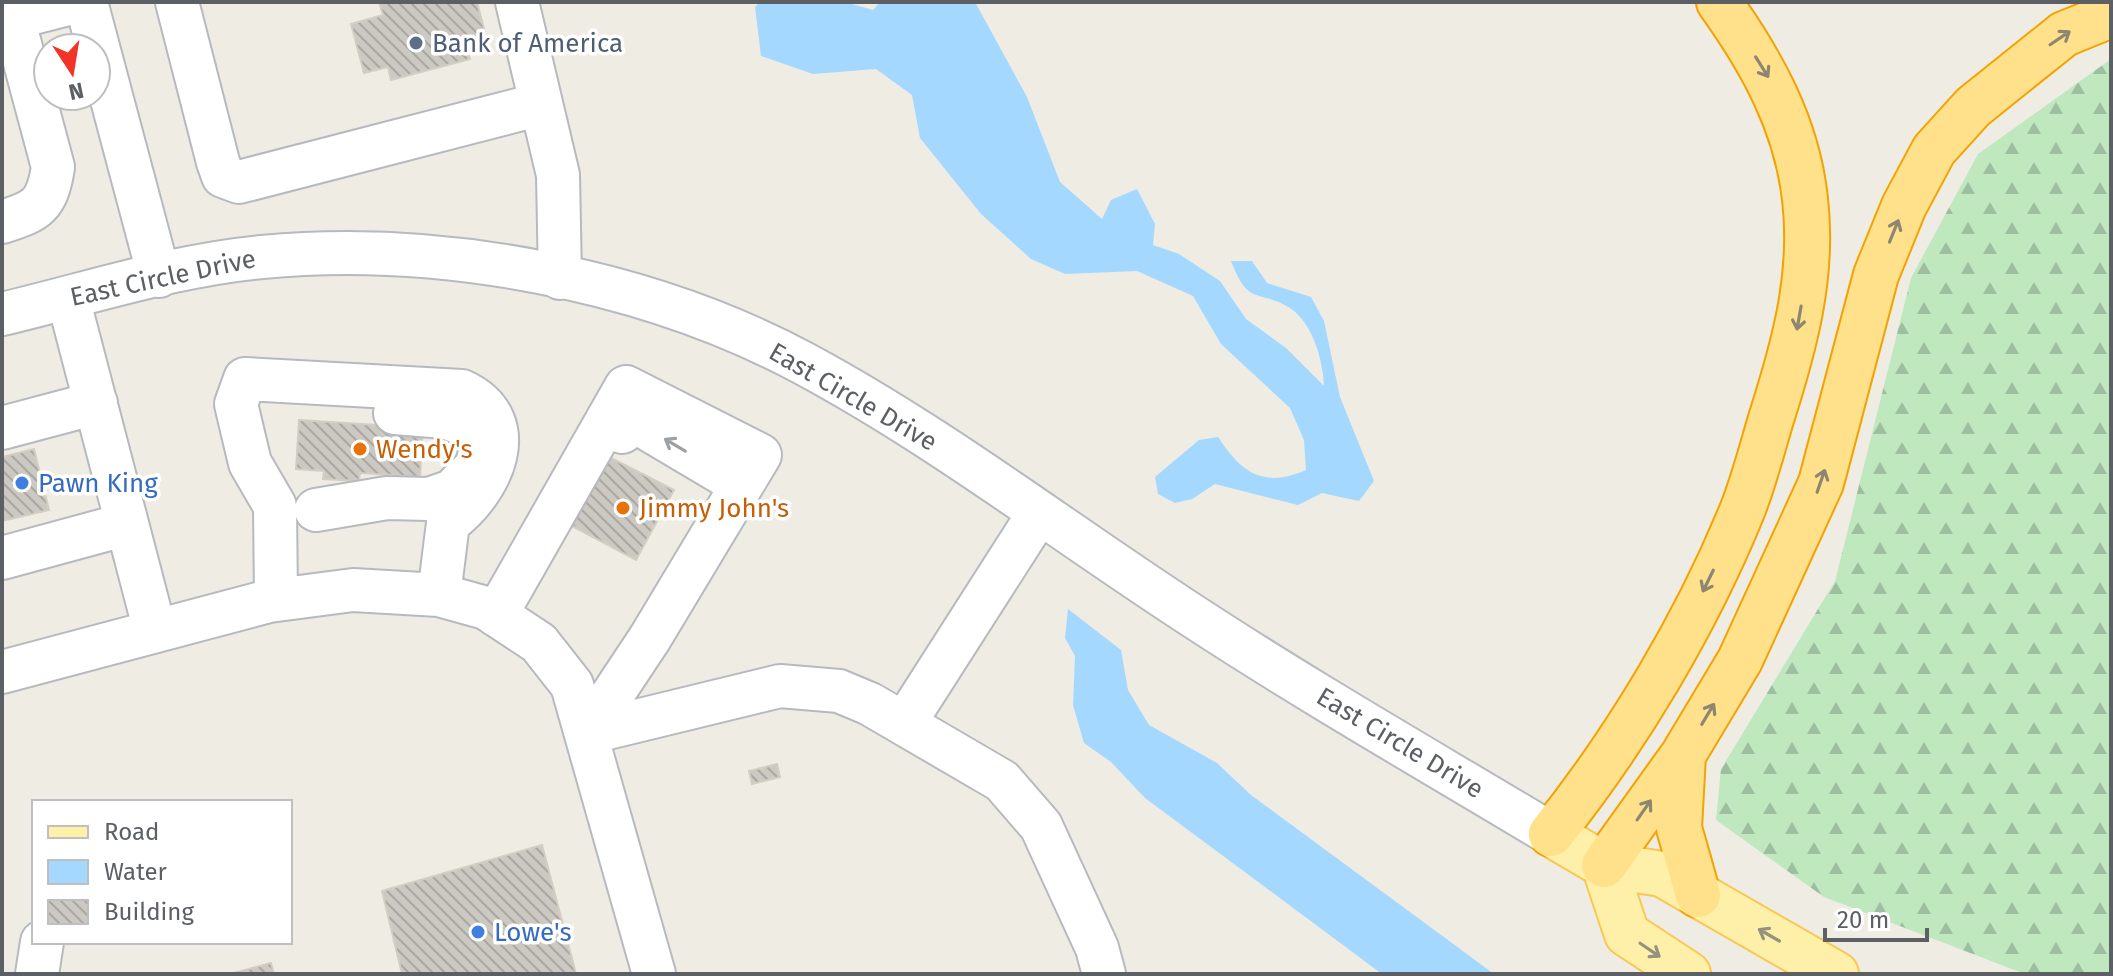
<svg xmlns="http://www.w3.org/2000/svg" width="2113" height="976" viewBox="0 0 2113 976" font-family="'Fira Sans',sans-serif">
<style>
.forest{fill:url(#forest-firs)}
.water{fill:#a4d8ff}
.building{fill:url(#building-back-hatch);stroke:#d4cec2;stroke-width:2}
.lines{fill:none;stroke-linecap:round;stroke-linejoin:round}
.minor-casing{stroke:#b6babe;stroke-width:46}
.major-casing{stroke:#f8c754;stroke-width:48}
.highway-casing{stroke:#f3a300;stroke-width:48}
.minor{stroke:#fff;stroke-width:42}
.major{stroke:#fff0a9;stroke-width:44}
.highway{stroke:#ffe08b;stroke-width:44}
.oneway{stroke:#8d8670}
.oneway2{stroke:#9da0a3}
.oneway3{stroke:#95927d}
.service-dot{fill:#5c6f8a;stroke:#fff;stroke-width:3}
.food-dot{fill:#e8710a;stroke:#fff;stroke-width:3}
.shop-dot{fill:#3f7fe0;stroke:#fff;stroke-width:3}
.labels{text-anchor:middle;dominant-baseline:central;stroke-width:7;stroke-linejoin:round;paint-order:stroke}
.service-label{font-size:26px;fill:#4e5e75;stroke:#fff;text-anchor:start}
.street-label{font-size:26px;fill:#5c6065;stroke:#fff}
.food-label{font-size:26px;fill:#c56008;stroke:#fff;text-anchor:start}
.shop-label{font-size:26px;fill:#366cbe;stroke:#fff;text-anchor:start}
</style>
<defs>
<pattern id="forest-firs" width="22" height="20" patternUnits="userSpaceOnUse" patternTransform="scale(2)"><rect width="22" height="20" fill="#bfe8bf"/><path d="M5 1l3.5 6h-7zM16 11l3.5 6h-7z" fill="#9ebf9f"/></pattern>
<pattern id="building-back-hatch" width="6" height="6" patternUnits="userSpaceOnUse" patternTransform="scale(2)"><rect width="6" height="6" fill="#ccc9c3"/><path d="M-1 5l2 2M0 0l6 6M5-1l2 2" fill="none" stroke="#a9a7a2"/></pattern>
</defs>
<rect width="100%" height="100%" fill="#efece4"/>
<!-- forest -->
<path class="forest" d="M2111,59V974H2025L1824,897L1716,820L1721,769L1835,581L1911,278L1978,154Z"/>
<!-- water -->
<path class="water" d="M760,2H845L873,10L880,2H975L1027,97L1060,182L1102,219L1111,200L1137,189L1155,224L1153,245L1179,254L1220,281L1246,319L1286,348L1324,386C1323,361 1313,323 1290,308C1258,288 1249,308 1231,261H1252L1267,283L1311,297L1324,321L1340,397L1374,481L1359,501L1322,493L1298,505L1215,484L1192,499L1175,503L1158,494L1155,477L1199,440L1218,437C1241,472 1263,489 1306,470L1304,440L1290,408L1221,344L1193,296L1137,271L1065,274L1031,259L981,214L920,138L912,95L876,69L813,74L761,56L755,7Z
M1068,609L1121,650L1128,690L1149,725L1217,763L1251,795L1494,974H1382L1145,798L1111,762L1084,743L1073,705L1075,656L1065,638Z"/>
<!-- building -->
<path class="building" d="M379,2H477L487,40L466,46L470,59L391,80L388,67L364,73L351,24L383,15Z
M299,420L423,428L420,477L360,473L359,481L323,479L324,471L296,469Z
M34,449L49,510L2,521V457Z
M609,457L674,490L636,560L572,526Z
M777,764L780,777L752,784L749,771Z
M542,845L576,974H402L382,891Z
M271,963L274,974H230Z"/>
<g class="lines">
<defs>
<path id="minor" d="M86,2L159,276
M177,2L218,162L223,176L239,182L541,104
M517,2L558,175L560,278
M2,21L76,2
M2,222C37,211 47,206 53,167L13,18
M68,298L155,631
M2,314C87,294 174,265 262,257C439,240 646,279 803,363C941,437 1067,535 1199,620C1314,695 1433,763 1551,834
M2,428L96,403
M622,432L630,426L641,425L742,485
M316,510L387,498L429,499L452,491L477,466L481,446L474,428L445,417L395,413
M2,558L127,524
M276,600L275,506L250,463L236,404L245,379L462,391C526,421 491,492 448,523L439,595
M496,615L626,387L760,455L650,638L587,733
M2,672L269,601L353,590L439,595L486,608L539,643L572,685L654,974
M904,724L1039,513
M587,733L780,686L839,691L870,704L1002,781L1041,826L1097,948L1104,974
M37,974L42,942"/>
<path id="major" d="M1551,834L1604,865L1662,874L1836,974
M1604,865L1627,934L1688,974"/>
<path id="highway" d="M1551,834C1627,739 1696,624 1742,511C1754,481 1762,449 1771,419C1794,347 1814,276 1805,199C1797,125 1762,62 1719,2
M1604,865L1683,755
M1698,895L1679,828L1683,755L1740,660L1821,483L1876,275L1904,206L1934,150L1973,107L2064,34L2111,15"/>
</defs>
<!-- minor casing -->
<use href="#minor" class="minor-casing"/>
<!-- major casing -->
<use href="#major" class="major-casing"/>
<!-- highway casing -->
<use href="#highway" class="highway-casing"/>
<!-- minor -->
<use href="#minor" class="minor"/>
<!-- major -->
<use href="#major" class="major"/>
<!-- highway -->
<use href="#highway" class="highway"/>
</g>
<!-- one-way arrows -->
<defs><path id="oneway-shaft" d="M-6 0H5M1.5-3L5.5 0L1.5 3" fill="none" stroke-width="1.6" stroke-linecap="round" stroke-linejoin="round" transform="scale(2)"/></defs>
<g class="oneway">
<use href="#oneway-shaft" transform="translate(2060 38) rotate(-34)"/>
<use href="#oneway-shaft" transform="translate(1762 67) rotate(58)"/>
<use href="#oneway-shaft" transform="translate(1894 231) rotate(-68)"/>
<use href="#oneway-shaft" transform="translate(1799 318) rotate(100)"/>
<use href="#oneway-shaft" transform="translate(1821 481) rotate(-71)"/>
<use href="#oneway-shaft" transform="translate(1708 581) rotate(116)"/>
<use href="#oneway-shaft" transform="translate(1708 714) rotate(-59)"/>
<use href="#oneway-shaft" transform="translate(1644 810) rotate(-55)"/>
</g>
<use class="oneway2" href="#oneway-shaft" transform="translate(675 445) rotate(-149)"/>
<g class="oneway3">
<use href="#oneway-shaft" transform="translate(1769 935) rotate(-150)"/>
<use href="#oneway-shaft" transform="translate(1650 950) rotate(34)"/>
</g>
<!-- markers -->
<circle class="service-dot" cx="416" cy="43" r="8"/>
<g class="food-dot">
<circle cx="360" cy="449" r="8"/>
<circle cx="623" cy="508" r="8"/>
</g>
<g class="shop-dot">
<circle cx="22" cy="483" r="8"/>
<circle cx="478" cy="932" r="8"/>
</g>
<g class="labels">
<!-- service labels -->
<g class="service-label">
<text x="432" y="43">Bank of America</text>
</g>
<!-- street labels -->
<g class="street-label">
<text transform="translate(163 278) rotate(-12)">East Circle Drive</text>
<text transform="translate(853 397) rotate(30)">East Circle Drive</text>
<text transform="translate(1400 743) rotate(31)">East Circle Drive</text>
</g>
<!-- food labels -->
<g class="food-label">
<text x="376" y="449">Wendy's</text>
<text x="639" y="508">Jimmy John's</text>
</g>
<!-- shop labels -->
<g class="shop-label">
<text x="38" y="483">Pawn King</text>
<text x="494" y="932">Lowe's</text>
</g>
</g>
<!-- border -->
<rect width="2113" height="976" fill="none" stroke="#5c6065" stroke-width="8"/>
<!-- legend -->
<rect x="32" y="800" width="260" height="144" fill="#ffffff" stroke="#bebfc1" stroke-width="2"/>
<rect x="48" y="826" width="40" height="12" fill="#fff0a9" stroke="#bebfc1" stroke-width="2"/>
<text x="104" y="840" font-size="24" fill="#5c6065">Road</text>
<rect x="48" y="860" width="40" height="24" fill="#a4d8ff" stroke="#bebfc1" stroke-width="2"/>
<text x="104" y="880" font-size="24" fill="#5c6065">Water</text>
<rect x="48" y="900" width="40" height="24" fill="url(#building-back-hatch)" stroke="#bebfc1" stroke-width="2"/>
<text x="104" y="920" font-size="24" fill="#5c6065">Building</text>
<!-- north arrow -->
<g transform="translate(72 72) rotate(168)"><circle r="38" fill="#ffffff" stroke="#bebfc1" stroke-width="2"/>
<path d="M0-6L14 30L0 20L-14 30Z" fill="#f13427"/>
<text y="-12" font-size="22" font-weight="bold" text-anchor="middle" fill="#5c6065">N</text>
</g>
<!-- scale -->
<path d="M1825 928v12h102v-12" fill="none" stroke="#5c6065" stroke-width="4"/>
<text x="1837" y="928" font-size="24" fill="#5c6065" stroke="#ffffff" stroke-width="6" paint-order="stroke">20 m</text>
</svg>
